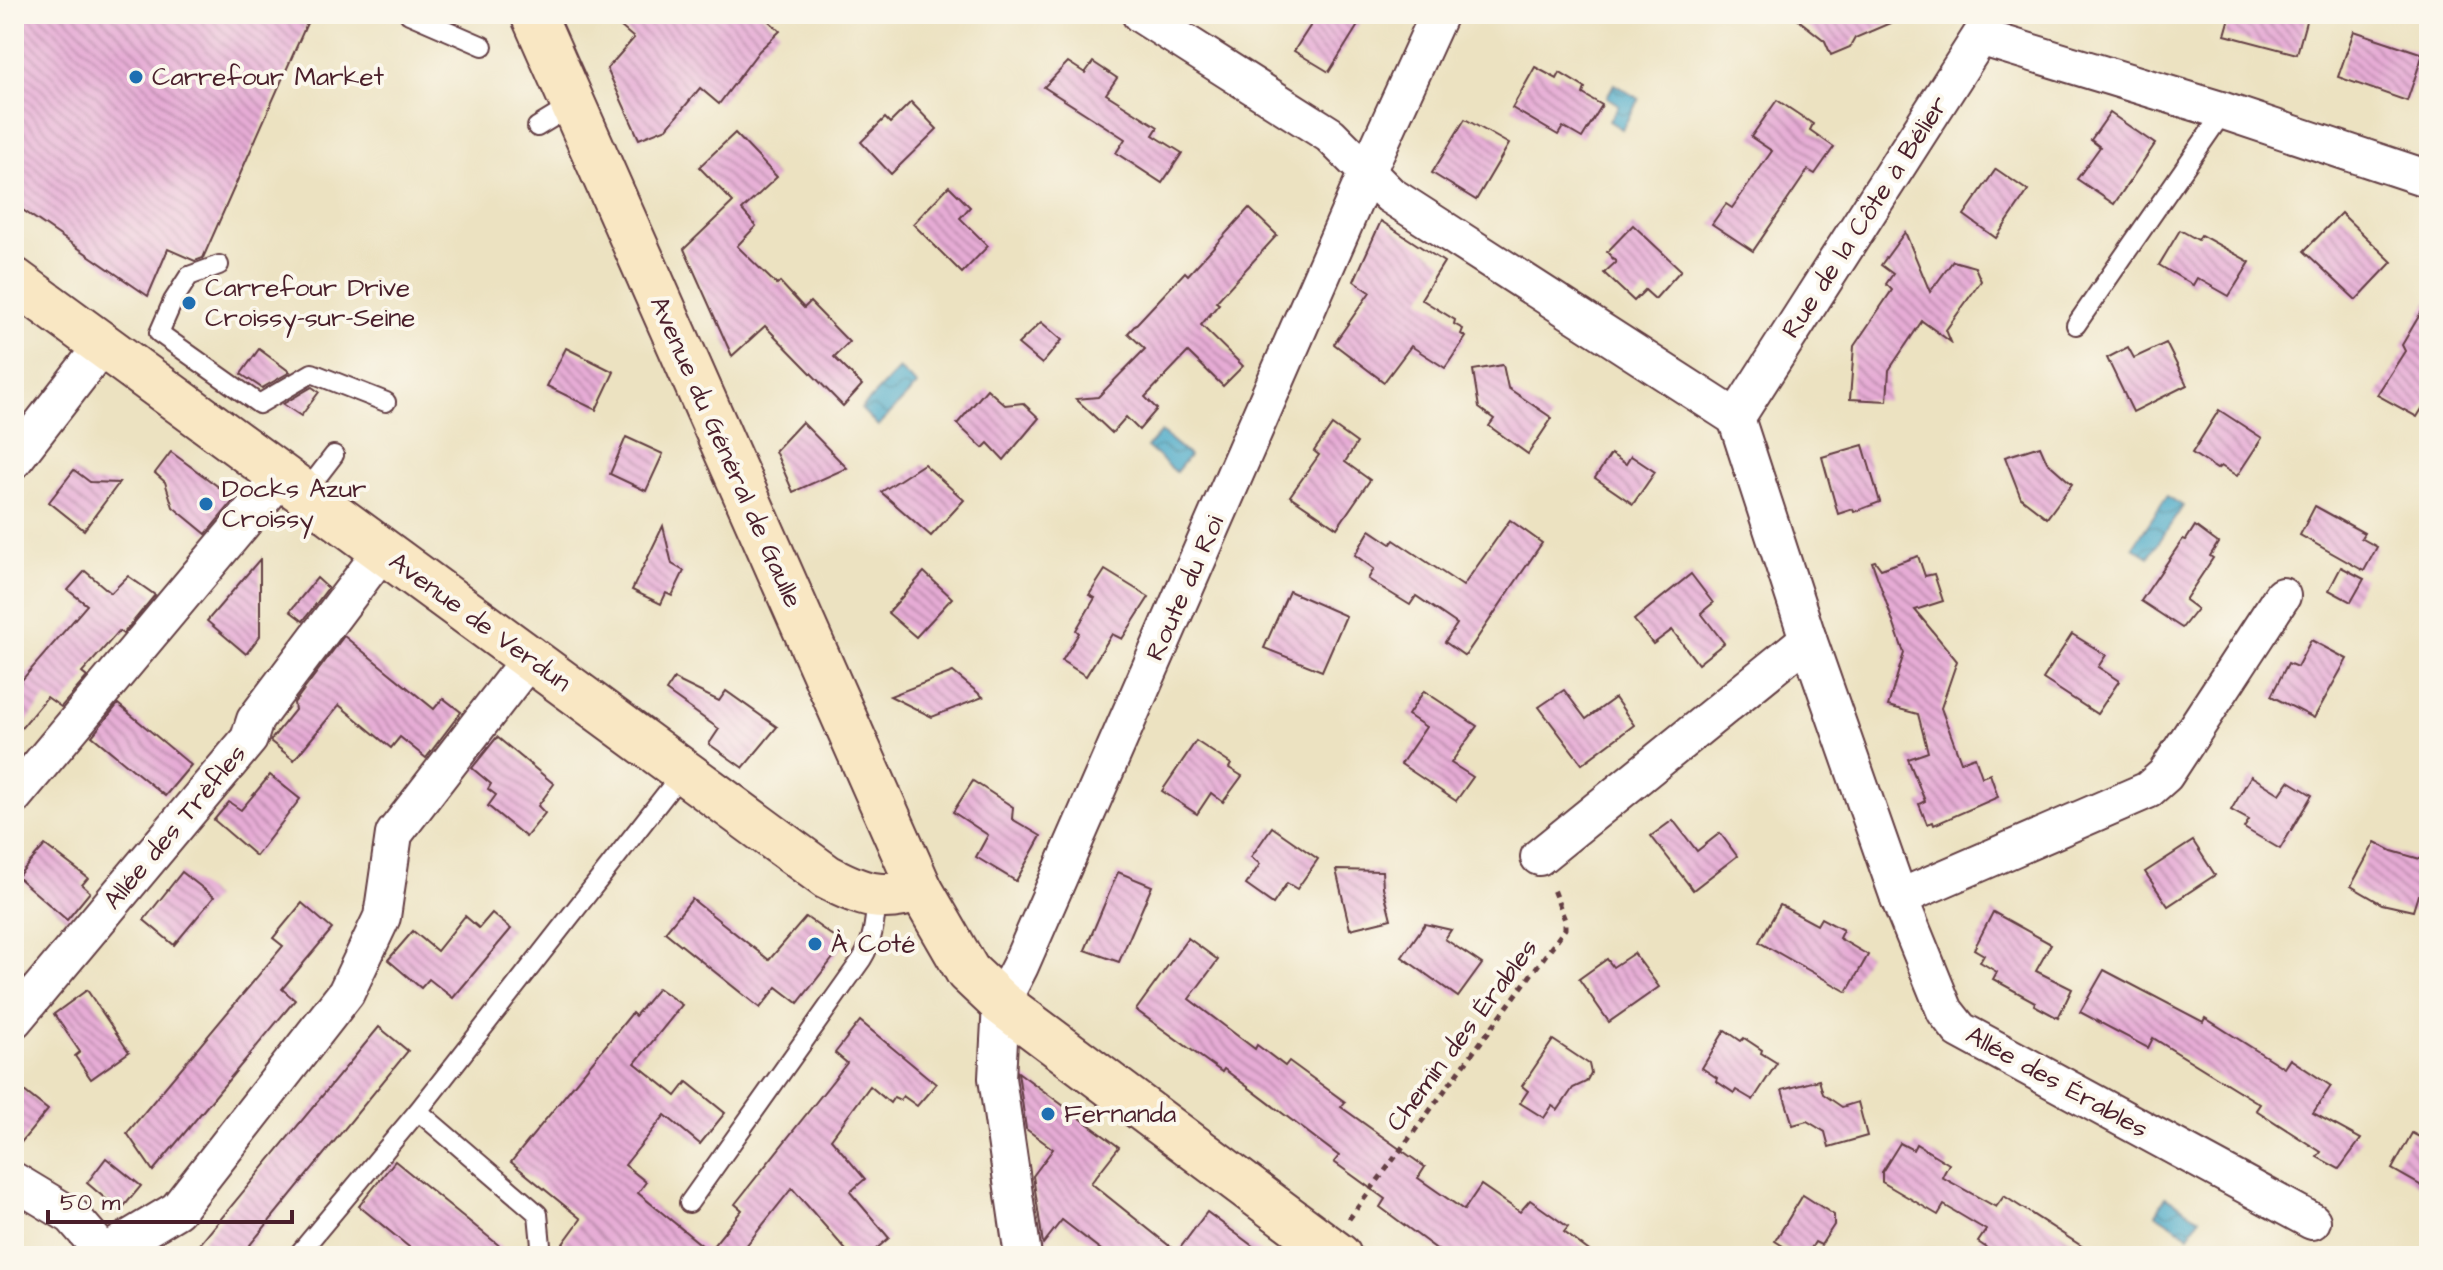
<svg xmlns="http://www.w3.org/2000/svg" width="2443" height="1270" font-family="'Architects Daughter',sans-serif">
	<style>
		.water { fill: url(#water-waves); stroke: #496479; stroke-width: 2 }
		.building { fill: url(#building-back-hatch) }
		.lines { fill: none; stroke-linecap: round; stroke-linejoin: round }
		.lane-casing { stroke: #623c42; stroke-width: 22 }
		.street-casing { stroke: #623c42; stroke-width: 40 }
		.secondary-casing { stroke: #623c42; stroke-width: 48 }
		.path { stroke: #623c42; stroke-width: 5; stroke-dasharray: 6 6; stroke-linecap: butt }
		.lane { stroke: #fff; stroke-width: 18 }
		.street { stroke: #fff; stroke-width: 36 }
		.secondary { stroke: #f9e7c3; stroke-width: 44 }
		.poi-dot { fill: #1f6fb2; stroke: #fbf7ec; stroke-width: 3 }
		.labels { text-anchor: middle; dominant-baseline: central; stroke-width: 8; stroke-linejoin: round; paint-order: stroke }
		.poi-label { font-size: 26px; fill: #4a1f2b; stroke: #fbf7ec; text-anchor: start }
		.street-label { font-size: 26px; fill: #4a1f2b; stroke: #fbf7ec }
	</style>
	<defs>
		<pattern id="water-waves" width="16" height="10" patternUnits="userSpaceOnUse" patternTransform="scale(2)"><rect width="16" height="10" fill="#48a9c7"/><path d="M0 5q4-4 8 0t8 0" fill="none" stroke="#3e89a2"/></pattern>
		<pattern id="building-back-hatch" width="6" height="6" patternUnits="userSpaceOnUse" patternTransform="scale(2)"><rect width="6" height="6" fill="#e6acd5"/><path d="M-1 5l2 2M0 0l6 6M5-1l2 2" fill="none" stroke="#bc8bad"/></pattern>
	</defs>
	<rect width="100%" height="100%" fill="#fbf7ec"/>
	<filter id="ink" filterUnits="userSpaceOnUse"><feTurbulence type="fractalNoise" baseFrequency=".0125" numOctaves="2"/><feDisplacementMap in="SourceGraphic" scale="16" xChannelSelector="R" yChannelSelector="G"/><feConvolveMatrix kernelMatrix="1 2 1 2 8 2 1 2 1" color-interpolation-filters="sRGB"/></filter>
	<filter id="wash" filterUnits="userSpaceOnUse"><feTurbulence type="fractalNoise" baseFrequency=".006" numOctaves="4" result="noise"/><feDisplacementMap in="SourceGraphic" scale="32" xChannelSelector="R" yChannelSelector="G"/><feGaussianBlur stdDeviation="1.8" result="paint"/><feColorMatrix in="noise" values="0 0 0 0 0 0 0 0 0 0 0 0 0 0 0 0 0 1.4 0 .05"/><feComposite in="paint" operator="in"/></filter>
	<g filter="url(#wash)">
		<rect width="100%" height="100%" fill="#ece2c1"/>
		<g class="water">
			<polygon points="1614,84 1639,99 1622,129 1609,121 1619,105 1607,97"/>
			<polygon points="899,369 917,385 878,426 861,409"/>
			<polygon points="1161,432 1189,456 1176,472 1147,447"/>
			<polygon points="2167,496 2183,506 2149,557 2133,547"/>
			<polygon points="2166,1197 2199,1218 2189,1235 2156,1214"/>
		</g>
		<g id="blocks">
			<g class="building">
				<polygon points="20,14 311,14 203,258 195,261 168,249 148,296 14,204 14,28"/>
				<polygon points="606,14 761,14 780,31 759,51 719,104 700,88 667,128 639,139 607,69 634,38"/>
				<polygon points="1318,14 1365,14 1329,72 1294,51"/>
				<polygon points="1791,14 1911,14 1855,38 1850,47 1831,55 1825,41"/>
				<polygon points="2231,14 2308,14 2297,54 2225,35"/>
				<polygon points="2354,31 2423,54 2407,101 2338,77"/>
				<polygon points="1068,62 1085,73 1093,62 1117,78 1106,94 1158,127 1153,135 1182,153 1162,183 1116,153 1125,139 1044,87"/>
				<polygon points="1535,67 1557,79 1560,73 1585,88 1583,94 1602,105 1582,138 1563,127 1558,135 1512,108"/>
				<polygon points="1777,100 1813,124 1810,130 1834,147 1815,174 1808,170 1753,251 1712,224 1726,204 1732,208 1772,151 1751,137"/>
				<polygon points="911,102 937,129 891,174 861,142 885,118 890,123"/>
				<polygon points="2110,113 2155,144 2114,204 2077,179 2100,147 2091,140"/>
				<polygon points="1465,119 1509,144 1476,200 1432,173"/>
				<polygon points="735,133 777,177 742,210 756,226 737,246 777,285 780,282 804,308 810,302 849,342 834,357 862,385 843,406 765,326 732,356 684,249 733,202 699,167"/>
				<polygon points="1996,169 2028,191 1996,238 1964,215"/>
				<polygon points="949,186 970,207 960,218 988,246 962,273 913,224"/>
				<polygon points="1249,208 1277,235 1216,302 1219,304 1201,325 1243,366 1223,386 1188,352 1145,397 1157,409 1139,430 1126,417 1112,433 1076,399 1098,397 1145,349 1128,333 1185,272 1188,275"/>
				<polygon points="2341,213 2392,262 2356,300 2304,251"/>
				<polygon points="1381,221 1444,262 1421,299 1455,320 1454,324 1463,329 1461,334 1466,337 1445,368 1411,346 1384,382 1334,344 1370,292 1354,281"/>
				<polygon points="1633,225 1681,270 1655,299 1645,290 1634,301 1604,273 1616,262 1607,252"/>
				<polygon points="2180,230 2198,240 2201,235 2250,262 2229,296 2197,278 2193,285 2159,265"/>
				<polygon points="1905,232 1930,292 1953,261 1975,267 1981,281 1946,330 1951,342 1922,321 1889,370 1887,401 1850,399 1854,346 1892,290 1886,284 1893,274 1881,265"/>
				<polygon points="2429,299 2429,397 2417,417 2377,395 2405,351 2402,345"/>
				<polygon points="1041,322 1062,340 1042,364 1018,344"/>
				<polygon points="2166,343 2187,385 2133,412 2107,358 2128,347 2134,358"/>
				<polygon points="566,348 614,372 596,410 547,386"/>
				<polygon points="259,349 290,372 262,388 241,374"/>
				<polygon points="1503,365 1508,388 1552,418 1528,454 1489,426 1494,419 1479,408 1473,370"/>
				<polygon points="312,387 319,392 301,416 283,404"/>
				<polygon points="987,389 1005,405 1023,403 1039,418 1004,460 988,443 983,448 957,424"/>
				<polygon points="2219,410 2262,438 2237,476 2221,466 2217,469 2192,453"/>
				<polygon points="802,422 847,468 793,492 775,451"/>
				<polygon points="1332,425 1357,443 1345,462 1370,480 1337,528 1290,496 1319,455 1314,451"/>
				<polygon points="626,437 663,454 646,491 610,474"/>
				<polygon points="1863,445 1880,502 1854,512 1853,509 1838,514 1822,457"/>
				<polygon points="2040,446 2047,462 2072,484 2047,518 2021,498 2005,457"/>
				<polygon points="171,452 235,499 206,534 173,507 165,482 155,473"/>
				<polygon points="1611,454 1626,464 1631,456 1655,472 1633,504 1595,478"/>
				<polygon points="924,464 964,500 931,536 881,492"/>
				<polygon points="74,470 90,482 119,483 84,530 49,502"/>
				<polygon points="2315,506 2364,533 2361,538 2377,547 2364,571 2300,535"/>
				<polygon points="1510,520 1542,543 1465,656 1445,642 1457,624 1416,596 1410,605 1368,579 1374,569 1355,555 1370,530 1391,544 1394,540 1463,586"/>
				<polygon points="663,526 672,564 684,571 672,596 666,593 661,604 632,590"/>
				<polygon points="2195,526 2218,543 2210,556 2213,558 2185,600 2197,609 2182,628 2141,601 2183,539 2186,540"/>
				<polygon points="1918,556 1925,576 1934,574 1943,601 1915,610 1957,661 1941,708 1961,762 1975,757 1982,777 1990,774 1998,797 1934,825 1933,822 1927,824 1919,804 1925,801 1908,759 1928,752 1918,714 1888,706 1904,653 1872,562 1875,561 1881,569"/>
				<polygon points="260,559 260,636 246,654 207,621"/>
				<polygon points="2341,567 2364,579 2351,602 2329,590"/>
				<polygon points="1105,570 1149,597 1122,639 1112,634 1086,676 1062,661 1079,633 1076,630 1095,598 1089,595"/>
				<polygon points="85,571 111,593 128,576 155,595 123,634 119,631 82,673 87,677 61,707 47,697 14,737 14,689 87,605 68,590"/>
				<polygon points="924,572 952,598 916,637 888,613"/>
				<polygon points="1691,574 1713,603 1701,613 1724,643 1698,664 1672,630 1653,644 1634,620"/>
				<polygon points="317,578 328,588 303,621 290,611"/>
				<polygon points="1289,591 1346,616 1322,671 1264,648"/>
				<polygon points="2072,634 2106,655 2098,667 2119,681 2097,714 2043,679"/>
				<polygon points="344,636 434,709 443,698 461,712 426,758 400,737 391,748 339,705 294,760 270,741 295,710 294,703"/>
				<polygon points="2311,640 2347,659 2314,718 2271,696 2288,663 2297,667"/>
				<polygon points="953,672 983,697 932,717 890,696"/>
				<polygon points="674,679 719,701 726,691 777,727 743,768 709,744 719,729 666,691"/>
				<polygon points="1564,690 1586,719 1615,698 1634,725 1582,764 1539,707"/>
				<polygon points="1424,691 1477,726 1451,763 1473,777 1456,801 1401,764 1426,727 1408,715"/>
				<polygon points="118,704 191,765 165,796 92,736"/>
				<polygon points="497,737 554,784 538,806 545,813 526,837 488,806 496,795 488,789 491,784 472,768"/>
				<polygon points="1196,741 1231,764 1229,768 1242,776 1223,802 1211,793 1197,814 1162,791"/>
				<polygon points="270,775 300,799 256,856 214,820 229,802 241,810"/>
				<polygon points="2251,776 2280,794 2289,781 2312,795 2280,849 2244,828 2249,820 2231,810"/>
				<polygon points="973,781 1013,807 1012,819 1041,836 1016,881 976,857 988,835 953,812"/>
				<polygon points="1673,820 1697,851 1720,833 1737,856 1693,890 1651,836"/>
				<polygon points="1272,827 1318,859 1297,889 1287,883 1273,904 1246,885 1260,864 1251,857"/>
				<polygon points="2193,841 2215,875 2168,906 2145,872"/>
				<polygon points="2375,842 2392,851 2427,861 2426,866 2428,868 2421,895 2418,895 2413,911 2382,904 2351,886"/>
				<polygon points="45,845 88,878 82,885 90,892 67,920 17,877"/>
				<polygon points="1336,870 1382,871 1383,887 1391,919 1350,929"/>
				<polygon points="182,872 214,897 174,945 144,920"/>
				<polygon points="1118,872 1152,886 1119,962 1085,950"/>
				<polygon points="692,899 769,960 806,917 844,944 798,1003 777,987 760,1008 665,932"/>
				<polygon points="302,903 332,929 282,989 295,1000 153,1171 127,1133 283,946 273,938"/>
				<polygon points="1780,905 1817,925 1821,918 1843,930 1839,938 1868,955 1847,992 1759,942"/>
				<polygon points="1993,912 2051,944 2036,971 2072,989 2058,1018 2034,1005 2035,1002 1993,979 1997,972 1980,962 1984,955 1974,949"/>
				<polygon points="492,913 511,929 453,998 429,979 421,988 388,960 413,931 437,951 465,916 479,928"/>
				<polygon points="1425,924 1451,930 1445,939 1482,964 1458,997 1402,957"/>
				<polygon points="1188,938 1218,960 1189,999 1255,1049 1257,1045 1285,1066 1289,1061 1345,1102 1341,1107 1425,1167 1418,1178 1464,1210 1481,1185 1520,1212 1530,1200 1568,1227 1564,1232 1596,1256 1446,1256 1380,1207 1385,1199 1334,1162 1339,1156 1224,1069 1222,1072 1136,1010"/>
				<polygon points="1634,953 1659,987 1609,1022 1579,979 1607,959 1613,967"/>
				<polygon points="2104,970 2203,1022 2205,1018 2284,1068 2290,1059 2331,1086 2313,1113 2361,1139 2339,1169 2317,1157 2321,1152 2256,1110 2260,1104 2153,1038 2148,1048 2080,1012"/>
				<polygon points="658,988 682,1005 635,1063 676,1096 687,1082 725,1113 700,1144 665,1115 625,1165 646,1182 638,1193 709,1251 742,1210 735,1204 847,1063 835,1053 860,1021 936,1084 917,1106 903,1096 900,1100 894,1097 890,1103 870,1086 831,1139 865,1179 850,1192 889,1238 868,1256 851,1256 792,1188 738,1256 554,1256 581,1219 511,1162 632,1013 635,1016"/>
				<polygon points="87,990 129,1052 91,1079 75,1056 80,1052 54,1014"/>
				<polygon points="379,1027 408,1051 241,1256 215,1256 200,1244"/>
				<polygon points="1725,1030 1741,1041 1744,1038 1762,1050 1761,1053 1777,1063 1753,1100 1736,1090 1734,1093 1716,1081 1717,1078 1702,1068"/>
				<polygon points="1553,1040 1589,1064 1591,1073 1586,1082 1573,1088 1558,1110 1552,1106 1544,1118 1520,1103 1528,1091 1522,1086"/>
				<polygon points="1018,1072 1119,1147 1091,1183 1177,1252 1207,1212 1266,1256 1109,1256 1062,1220 1043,1244 1033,1176 1053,1149 1026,1129"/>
				<polygon points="1819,1080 1823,1094 1842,1107 1858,1102 1867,1136 1829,1147 1825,1132 1807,1121 1793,1125 1782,1090"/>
				<polygon points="14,1083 48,1110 14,1151"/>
				<polygon points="2412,1133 2429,1142 2429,1190 2392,1169"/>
				<polygon points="1900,1143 1913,1150 1916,1144 1949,1164 1942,1177 1996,1207 2004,1196 2097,1256 1999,1256 1978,1242 1986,1230 1944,1205 1938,1215 1882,1182 1882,1172"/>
				<polygon points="106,1158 141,1186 120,1211 87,1183"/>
				<polygon points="395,1161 512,1256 420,1256 359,1206"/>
				<polygon points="1803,1195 1834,1215 1834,1225 1821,1245 1815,1242 1806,1256 1799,1256 1775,1241"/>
			</g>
		</g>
	</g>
	<g filter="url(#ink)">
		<use href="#blocks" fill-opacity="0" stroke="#623c42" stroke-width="2"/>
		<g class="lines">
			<g class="lane-casing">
				<g id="lane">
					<polyline points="409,14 483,46"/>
					<polyline points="537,127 573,105"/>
					<polyline points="219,265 189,276 173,301 159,333 259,404 312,373 386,402"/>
					<polyline points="2076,325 2224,111"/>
					<polyline points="304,494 334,455"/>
					<polyline points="418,1111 538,1214 542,1256"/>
					<path d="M689,1203l173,-244c12,-19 13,-41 15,-62"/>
					<polyline points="297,1256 418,1111 683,772"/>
				</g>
			</g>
			<g class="street-casing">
				<g id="street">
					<polyline points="1140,14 1330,135 1390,195 1736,418 1980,37 2224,111 2429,179"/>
					<polyline points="1736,418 1808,639 1899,898 1945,1011 1960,1030 2312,1221"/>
					<polyline points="14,460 103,345"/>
					<polyline points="14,796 281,477"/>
					<polyline points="1539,857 1808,639"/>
					<polyline points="1899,898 2148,790 2165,775 2282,596"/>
					<polyline points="14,1020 249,739 255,720 383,550"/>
					<polyline points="14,1181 72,1216 104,1253"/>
					<polyline points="100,1256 177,1210 346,993 382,917 394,834 530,658"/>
					<polyline points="1023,1256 997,1078 1001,1003 1020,966 1367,172 1439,14"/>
				</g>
			</g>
			<g class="secondary-casing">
				<g id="secondary">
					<polyline points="533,14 920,889 968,972 1001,1003 1339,1256"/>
					<path d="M14,280l813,597c34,18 56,26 93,12"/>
				</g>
			</g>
			<polyline class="path" points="1349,1219 1565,929 1565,920 1552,887"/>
			<use href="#lane" class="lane"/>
			<use href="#street" class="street"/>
			<use href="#secondary" class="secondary"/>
		</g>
	</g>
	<g class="poi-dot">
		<circle cx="136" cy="77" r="8"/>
		<circle cx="189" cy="303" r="8"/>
		<circle cx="206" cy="504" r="8"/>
		<circle cx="815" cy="944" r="8"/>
		<circle cx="1048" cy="1114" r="8"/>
	</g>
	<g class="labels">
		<g class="poi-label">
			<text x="152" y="77">Carrefour Market</text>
			<text x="205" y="288">Carrefour Drive<tspan x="205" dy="30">Croissy-sur-Seine</tspan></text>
			<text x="222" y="489">Docks Azur<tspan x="222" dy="30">Croissy</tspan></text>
			<text x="831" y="944">À Coté</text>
			<text x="1064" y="1114">Fernanda</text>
		</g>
		<g class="street-label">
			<text transform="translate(1865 217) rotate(-57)">Rue de la Côte à Bélier</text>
			<text transform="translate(726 452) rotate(66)">Avenue du Général de Gaulle</text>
			<text transform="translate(1185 588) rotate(-66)">Route du Roi</text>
			<text transform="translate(480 622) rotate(36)">Avenue de Verdun</text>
			<text transform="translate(175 827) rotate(-50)">Allée des Trèfles</text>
			<text transform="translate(1462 1035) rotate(-53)">Chemin des Érables</text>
			<text transform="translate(2057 1082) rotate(29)">Allée des Érables</text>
		</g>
	</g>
	<rect width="2443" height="1270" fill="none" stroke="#fbf7ec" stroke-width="48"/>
	<path d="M48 1210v12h244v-12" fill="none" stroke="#4a1f2b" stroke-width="4"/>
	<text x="60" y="1210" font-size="24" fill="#4a1f2b" stroke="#fbf7ec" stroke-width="6" paint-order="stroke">50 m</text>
</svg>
